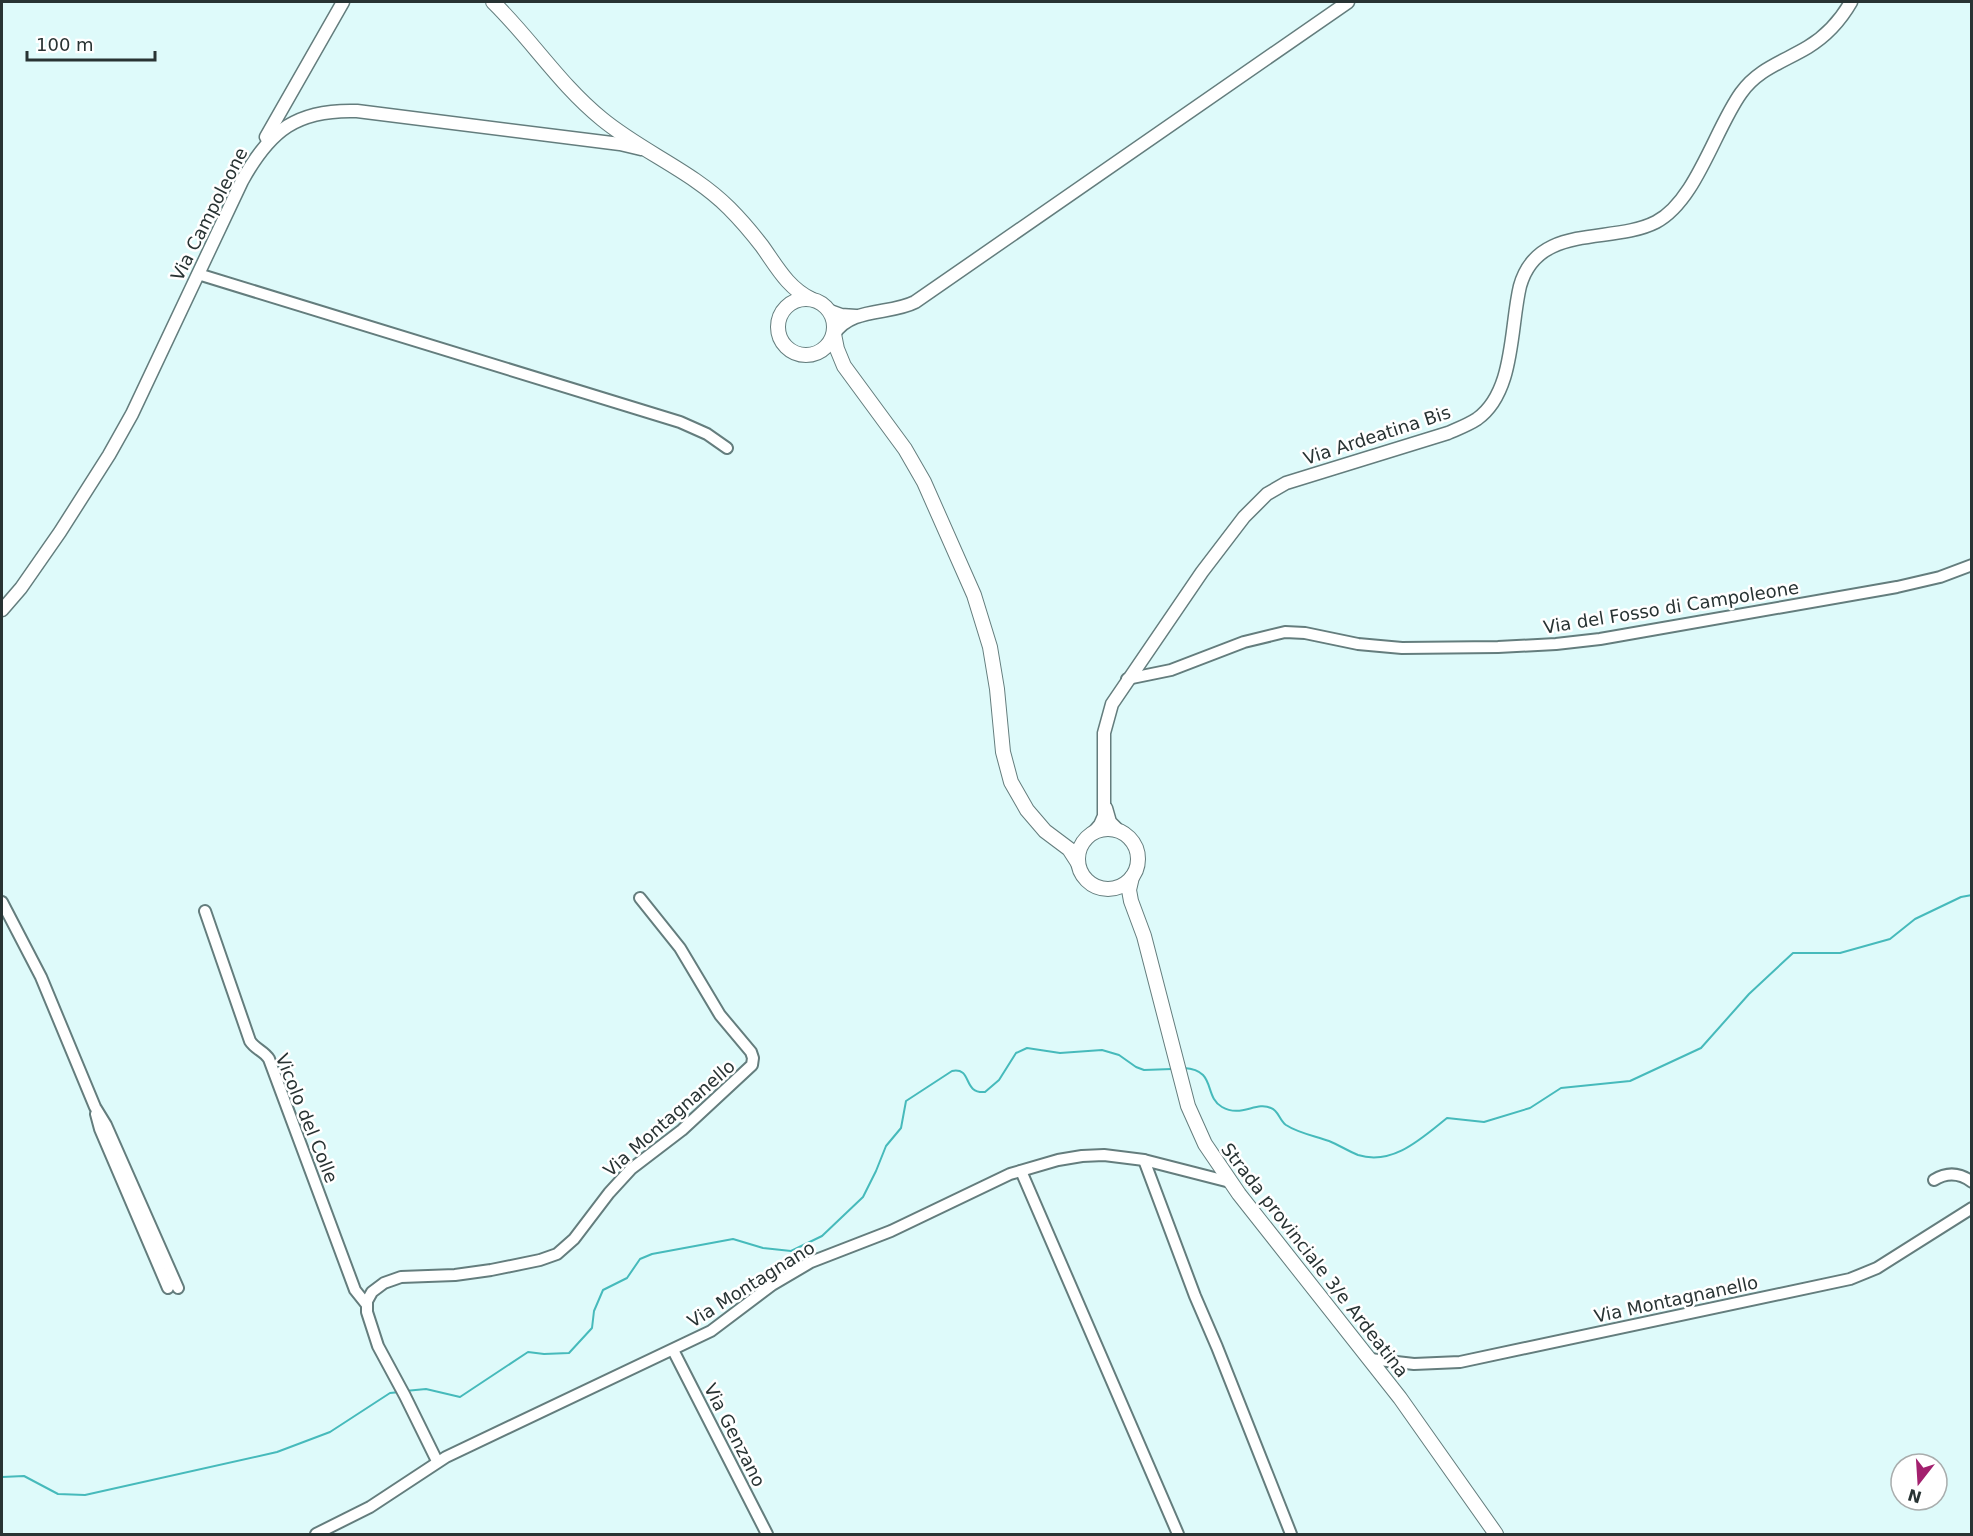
<svg xmlns="http://www.w3.org/2000/svg" width="1973" height="1536" font-family="'DejaVu Sans',sans-serif">
	<style>
		.lines { fill: none; stroke-linecap: round; stroke-linejoin: round }
		.stream { stroke: #46babb; stroke-width: 2 }
		.minor-casing { stroke: #647d7d; stroke-width: 14 }
		.tertiary-casing { stroke: #647d7d; stroke-width: 15 }
		.secondary-casing { stroke: #647d7d; stroke-width: 16 }
		.minor { stroke: #fff; stroke-width: 10 }
		.tertiary { stroke: #fff; stroke-width: 12 }
		.secondary { stroke: #fff; stroke-width: 14 }
		.labels { text-anchor: middle; dominant-baseline: central; stroke-width: 5; stroke-linejoin: round; paint-order: stroke }
		.street-label { font-size: 18px; fill: #283333; stroke: #fff }
	</style>
	<rect width="100%" height="100%" fill="#defafa"/>
	<g class="lines">
		<g class="stream">
			<path d="M1184,1068c33,2 19,28 38,39 19,11 34,-6 49,1 8,3 8,12 15,17 12,8 29,11 43,16 10,4 19,10 29,14 35,11 64,-17 89,-37l37,4 46,-14 31,-20 69,-7 71,-33 48,-54 44,-41h47l50,-14 25,-20 46,-22 11,-2"/>
			<path d="M405,1391l21,-2 34,8 68,-45 16,2 25,-1 23,-25 2,-17 9,-21 24,-12 13,-19 12,-5 81,-15 30,9 28,3 31,-15 41,-39 13,-26 10,-25 15,-18 5,-27 46,-30c21,-4 10,23 33,21l14,-12 17,-27 11,-5 33,5 42,-3 17,5 17,12 8,3 28,-1"/>
			<polyline points="2,1477 24,1476 58,1494 85,1495 277,1452 330,1432 390,1393 400,1392"/>
		</g>
		<g class="minor-casing">
			<g id="minor">
				<polyline points="198,274 680,422 707,434 727,448"/>
				<polyline points="1127,679 1171,670 1244,642 1285,632 1305,633 1358,644 1402,648 1498,647 1556,644 1600,639 1897,587 1940,577 1972,565"/>
				<polyline points="2,902 41,977 95,1107 106,1125 178,1288"/>
				<path d="M205,911l45,130c5,8 14,10 19,18l86,231 12,15"/>
				<polyline points="96,1114 100,1129 168,1288"/>
				<polyline points="1144,1160 1195,1296 1217,1347 1291,1534"/>
				<polyline points="1021,1171 1178,1534"/>
				<path d="M1934,1180c13,-8 26,-7 38,2"/>
				<polyline points="673,1350 767,1534"/>
				<polyline points="1370,1359 1414,1364 1460,1362 1850,1279 1877,1268 1972,1208"/>
				<polyline points="437,1461 405,1396 378,1346 367,1312 367,1301 372,1292 384,1283 401,1277 455,1275 491,1270 540,1260 557,1254 574,1239 609,1193 631,1169 682,1130 752,1065 753,1058 751,1052 720,1015 680,948 640,898"/>
				<polyline points="316,1534 370,1507 446,1457 711,1331 772,1285 811,1262 891,1231 1010,1174 1058,1160 1082,1156 1104,1155 1144,1160 1230,1182"/>
			</g>
		</g>
		<g class="tertiary-casing">
			<g id="tertiary">
				<polyline points="266,137 343,2"/>
				<polyline points="830,311 841,315 856,316"/>
				<path d="M834,334c17,-27 56,-19 81,-32l433,-300"/>
				<path d="M2,610l19,-22 39,-56 49,-77 23,-41 110,-233c28,-51 55,-72 115,-70l263,33 21,5"/>
				<polyline points="1106,808 1110,822 1119,831"/>
				<path d="M1094,832l6,-7 4,-9v-83l8,-29 90,-132 42,-55 23,-23 19,-11 162,-50c9,-4 20,-8 29,-14 38,-27 33,-92 43,-133 18,-64 91,-41 136,-64 40,-21 59,-93 85,-129 17,-24 42,-31 67,-46 18,-11 32,-26 43,-45"/>
			</g>
		</g>
		<g class="secondary-casing">
			<g id="secondary">
				<path d="M493,2c38,37 67,83 109,117 40,33 90,52 127,89 12,12 23,25 33,38 15,21 26,42 49,53"/>
				<circle cx="806" cy="327" r="28"/>
				<polyline points="834,334 837,349 844,366 905,449 924,482 974,595 990,647 997,689 1003,752 1011,782 1027,810 1045,831 1069,849 1078,863"/>
				<circle cx="1108" cy="859" r="30"/>
				<polyline points="1132,877 1129,890 1131,901 1144,936 1188,1106 1205,1144 1239,1194 1400,1398 1496,1534"/>
			</g>
		</g>
		<use href="#minor" class="minor"/>
		<use href="#tertiary" class="tertiary"/>
		<use href="#secondary" class="secondary"/>
	</g>
	<g class="labels">
		<g class="street-label">
			<text transform="translate(209 214) rotate(-63)">Via Campoleone</text>
			<text transform="translate(1377 435) rotate(-18)">Via Ardeatina Bis</text>
			<text transform="translate(1671 607) rotate(-9)">Via del Fosso di Campoleone</text>
			<text transform="translate(307 1118) rotate(68)">Vicolo del Colle</text>
			<text transform="translate(669 1118) rotate(-41)">Via Montagnanello</text>
			<text transform="translate(1315 1260) rotate(52)">Strada provinciale 3/e Ardeatina</text>
			<text transform="translate(751 1284) rotate(-32)">Via Montagnano</text>
			<text transform="translate(1676 1299) rotate(-12)">Via Montagnanello</text>
			<text transform="translate(735 1435) rotate(63)">Via Genzano</text>
		</g>
	</g>
	<rect width="1973" height="1536" fill="none" stroke="#283333" stroke-width="6"/>
	<g transform="translate(1919 1482) rotate(197)"><circle r="28" fill="#ffffff" stroke="#a9adad" stroke-width="1.5"/>
	<path d="M0-4.5L10 22L0 15L-10 22Z" fill="#a3206e"/>
	<text y="-9" font-size="16" font-weight="bold" text-anchor="middle" fill="#283333">N</text>
	</g>
	<path d="M27 51v9h128v-9" fill="none" stroke="#283333" stroke-width="3"/>
	<text x="36" y="51" font-size="18" fill="#283333" stroke="#ffffff" stroke-width="4.5" paint-order="stroke">100 m</text>
</svg>
